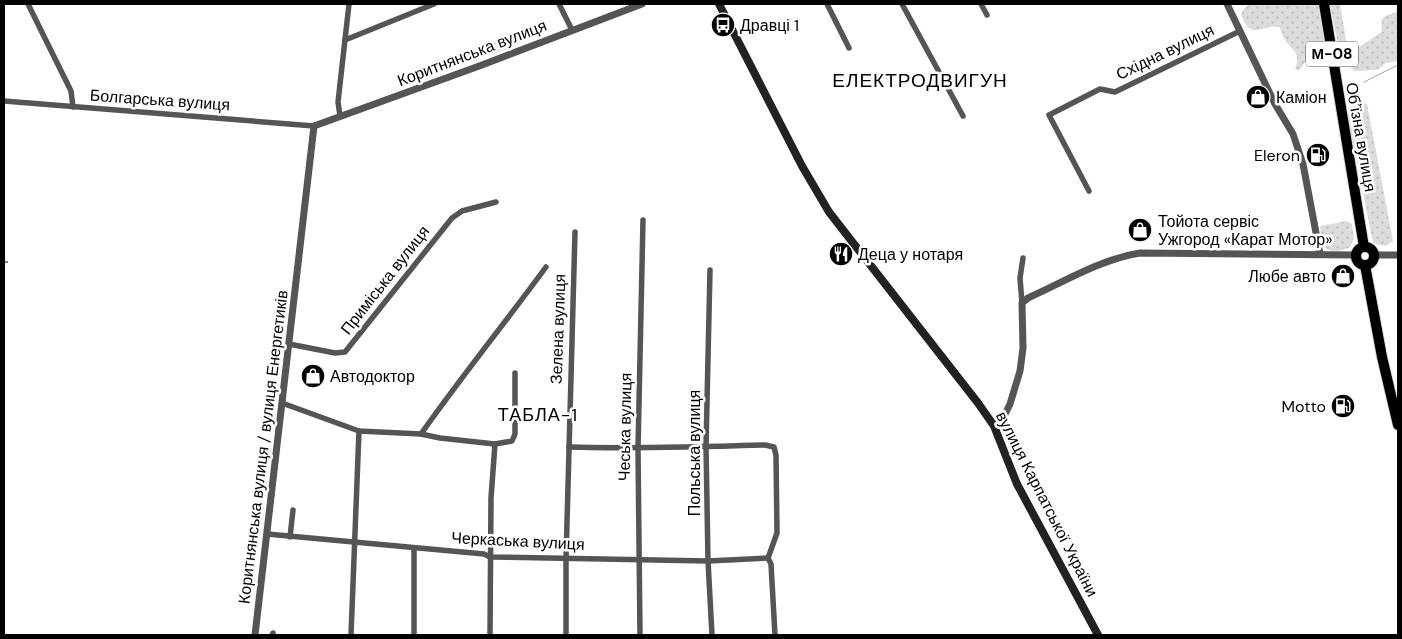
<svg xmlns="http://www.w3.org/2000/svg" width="1402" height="639" font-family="'DM Sans',sans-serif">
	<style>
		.grass { fill: url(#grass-dots) }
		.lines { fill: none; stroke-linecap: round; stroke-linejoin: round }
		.stream { stroke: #a3a3a3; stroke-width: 1 }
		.trunk-casing { stroke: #dbdbdb; stroke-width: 12 }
		.minor { stroke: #555; stroke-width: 5.5 }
		.tertiary { stroke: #555; stroke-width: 7 }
		.secondary { stroke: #222; stroke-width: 8 }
		.trunk { stroke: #000; stroke-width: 10 }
		.rail { stroke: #000; stroke-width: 1; stroke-dasharray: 8 2.5 1 2.5; stroke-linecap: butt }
		.labels { text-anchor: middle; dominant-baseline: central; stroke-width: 5; stroke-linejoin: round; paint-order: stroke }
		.shield { fill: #fff; stroke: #4c4c4c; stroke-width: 1 }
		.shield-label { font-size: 15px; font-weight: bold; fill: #000 }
		.poi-label { font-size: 16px; fill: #000; stroke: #fff; text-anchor: start }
		.street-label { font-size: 16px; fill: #000; stroke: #fff }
		.neighbourhood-label { font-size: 18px; letter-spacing: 1px; fill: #000; stroke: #fff }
		.quarter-label { font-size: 19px; letter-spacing: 1px; fill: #000; stroke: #fff }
	</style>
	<defs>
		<pattern id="grass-dots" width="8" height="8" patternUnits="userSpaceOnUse" patternTransform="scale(1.25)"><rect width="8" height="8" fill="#dcdcdc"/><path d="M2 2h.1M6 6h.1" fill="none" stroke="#bbb" stroke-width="1.8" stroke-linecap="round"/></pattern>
	</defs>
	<rect width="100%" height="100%" fill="#fff"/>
	<g class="grass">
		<path d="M1249,4h69l9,56 -2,2 -14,-5 -4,2 -7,11h-5c7,-20 -4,-18 -11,-32 -2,-4 -2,-7 -5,-11 -18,-3 -27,15 -38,-12l2,-5z"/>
		<polygon points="1330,4 1340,4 1347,46 1343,62 1341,60"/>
		<path d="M1398,4v57l-12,2 -9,7 -23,1 -8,-9 5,-10 31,-20c-1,-15 -1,-15 14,-20z"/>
		<polygon points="509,36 514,38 516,42 514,47 490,55 485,54 483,50 485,45"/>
		<path d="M1362,103l5,1 26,137 -7,5 -12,-2 -2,-6 -24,-121c0,-10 5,-12 14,-14z"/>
		<path d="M1347,221l5,3 2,15 -4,8c-6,4 -21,7 -26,-1 -4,-5 -3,-14 -4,-20z"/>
	</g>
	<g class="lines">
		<polyline class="stream" points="1364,82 1398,65"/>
		<g class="trunk-casing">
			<g id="trunk">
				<polyline points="1324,4 1364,247"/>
				<circle cx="1365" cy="256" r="9"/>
				<polyline points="1365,265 1382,357 1398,425"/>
			</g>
		</g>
		<g class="minor">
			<polyline points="28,4 71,91 73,107"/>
			<polyline points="559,4 572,30"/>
			<polyline points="827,4 849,48"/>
			<polyline points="902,4 963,116"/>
			<polyline points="981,4 987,15"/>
			<polyline points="345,40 434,4"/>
			<polyline points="4,101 314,126"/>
			<polyline points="340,116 338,102 349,4"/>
			<polyline points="1089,191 1049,115 1100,89 1115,92 1240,31"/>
			<polyline points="710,270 706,446 708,561 712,635"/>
			<polyline points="1022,303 1020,278 1023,258"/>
			<polyline points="289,344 335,353 345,352 452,218 462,211 496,202"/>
			<polyline points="282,403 359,431 421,434 440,438 495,444 512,441 515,434 515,373"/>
			<path d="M421,434c40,-57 84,-111 125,-167"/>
			<path d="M569,447c65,2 130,0 196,-2l9,2 2,8 1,78 -9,25 3,6 4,71"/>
			<polyline points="267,534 484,554 490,557 708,561 768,558"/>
			<polyline points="290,537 293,510"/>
			<polyline points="414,548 414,635"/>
			<polyline points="272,635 273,633"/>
			<polyline points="351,635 359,431"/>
			<polyline points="490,635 491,498 495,444"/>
			<polyline points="566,635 566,559 575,232"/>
			<polyline points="640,635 638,449 643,220"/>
		</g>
		<g class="tertiary">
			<polyline points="1227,4 1275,104 1293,134 1303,164 1320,254"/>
			<polyline points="1374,255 1398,255"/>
			<path d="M994,426l8,-6 8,-16 10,-33 3,-23 -1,-45 6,-5c36,-16 73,-39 112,-45l216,2"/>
			<polyline points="255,635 314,126 482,65 642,4"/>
		</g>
		<polyline class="secondary" points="719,4 802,166 829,212 978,403 994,426 1017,484 1098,635"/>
		<use href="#trunk" class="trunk"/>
		<polyline class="rail" points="4,262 8,262"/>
	</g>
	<defs>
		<g id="bus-disc" transform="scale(1.25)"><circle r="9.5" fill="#000" stroke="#fff"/><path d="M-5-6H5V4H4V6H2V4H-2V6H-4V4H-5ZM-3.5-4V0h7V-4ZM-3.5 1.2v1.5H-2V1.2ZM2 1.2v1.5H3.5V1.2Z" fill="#fff"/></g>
		<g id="shop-disc" transform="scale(1.25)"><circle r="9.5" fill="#000" stroke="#fff"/><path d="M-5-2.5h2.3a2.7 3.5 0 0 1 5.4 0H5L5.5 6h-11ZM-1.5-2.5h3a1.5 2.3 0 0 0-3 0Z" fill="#fff"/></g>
		<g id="fuel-disc" transform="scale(1.25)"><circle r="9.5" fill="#000" stroke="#fff"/><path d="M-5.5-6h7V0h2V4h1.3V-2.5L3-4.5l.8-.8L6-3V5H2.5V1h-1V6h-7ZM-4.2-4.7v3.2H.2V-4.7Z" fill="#fff"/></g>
		<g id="restaurant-disc" transform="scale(1.25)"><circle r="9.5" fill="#000" stroke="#fff"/><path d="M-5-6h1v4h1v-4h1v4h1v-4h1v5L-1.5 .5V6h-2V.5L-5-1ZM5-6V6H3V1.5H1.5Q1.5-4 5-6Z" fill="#fff"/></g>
	</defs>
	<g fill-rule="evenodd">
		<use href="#bus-disc" x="723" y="25"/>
		<use href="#shop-disc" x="1258" y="97"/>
		<use href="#fuel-disc" x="1318" y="155"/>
		<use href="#shop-disc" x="1140" y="230"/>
		<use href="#restaurant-disc" x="841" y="254"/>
		<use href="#shop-disc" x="1343" y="276"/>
		<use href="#shop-disc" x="313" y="376"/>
		<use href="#fuel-disc" x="1343" y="406"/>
	</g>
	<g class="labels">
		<rect class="shield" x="1306" y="41.5" width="52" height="25" rx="4"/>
		<g class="shield-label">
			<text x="1332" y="54">М-08</text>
		</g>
		<g class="poi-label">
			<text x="740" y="25">Дравці 1</text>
			<text x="1276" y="97">Каміон</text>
			<text x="1300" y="155" text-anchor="end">Eleron</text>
			<text x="1158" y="221">Тойота сервіс<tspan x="1158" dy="18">Ужгород «Карат Мотор»</tspan></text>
			<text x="858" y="254">Деца у нотаря</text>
			<text x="1326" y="276" text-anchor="end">Любе авто</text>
			<text x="330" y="376">Автодоктор</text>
			<text x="1326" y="406" text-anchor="end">Motto</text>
		</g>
		<g class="street-label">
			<text transform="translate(1165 52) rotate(-26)">Східна вулиця</text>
			<text transform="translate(472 53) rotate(-21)">Коритнянська вулиця</text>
			<text transform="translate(160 100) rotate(4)">Болгарська вулиця</text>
			<text transform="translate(1361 137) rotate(80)">Обʼїзна вулиця</text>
			<text transform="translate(385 280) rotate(-52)">Приміська вулиця</text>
			<text transform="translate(558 329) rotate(-88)">Зелена вулиця</text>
			<text transform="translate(625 427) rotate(-89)">Чеська вулиця</text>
			<text transform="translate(263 447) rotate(-83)">Коритнянська вулиця / вулиця Енергетиків</text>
			<text transform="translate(694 453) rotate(-90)">Польська вулиця</text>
			<text transform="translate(1047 504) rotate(63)">вулиця Карпатської України</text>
			<text transform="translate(518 541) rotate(3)">Черкаська вулиця</text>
		</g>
		<g class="neighbourhood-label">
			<text x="538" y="415">ТАБЛА-1</text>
		</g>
		<g class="quarter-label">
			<text x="920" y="80">ЕЛЕКТРОДВИГУН</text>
		</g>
	</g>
	<rect width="1402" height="639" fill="none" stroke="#000000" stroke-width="10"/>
</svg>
